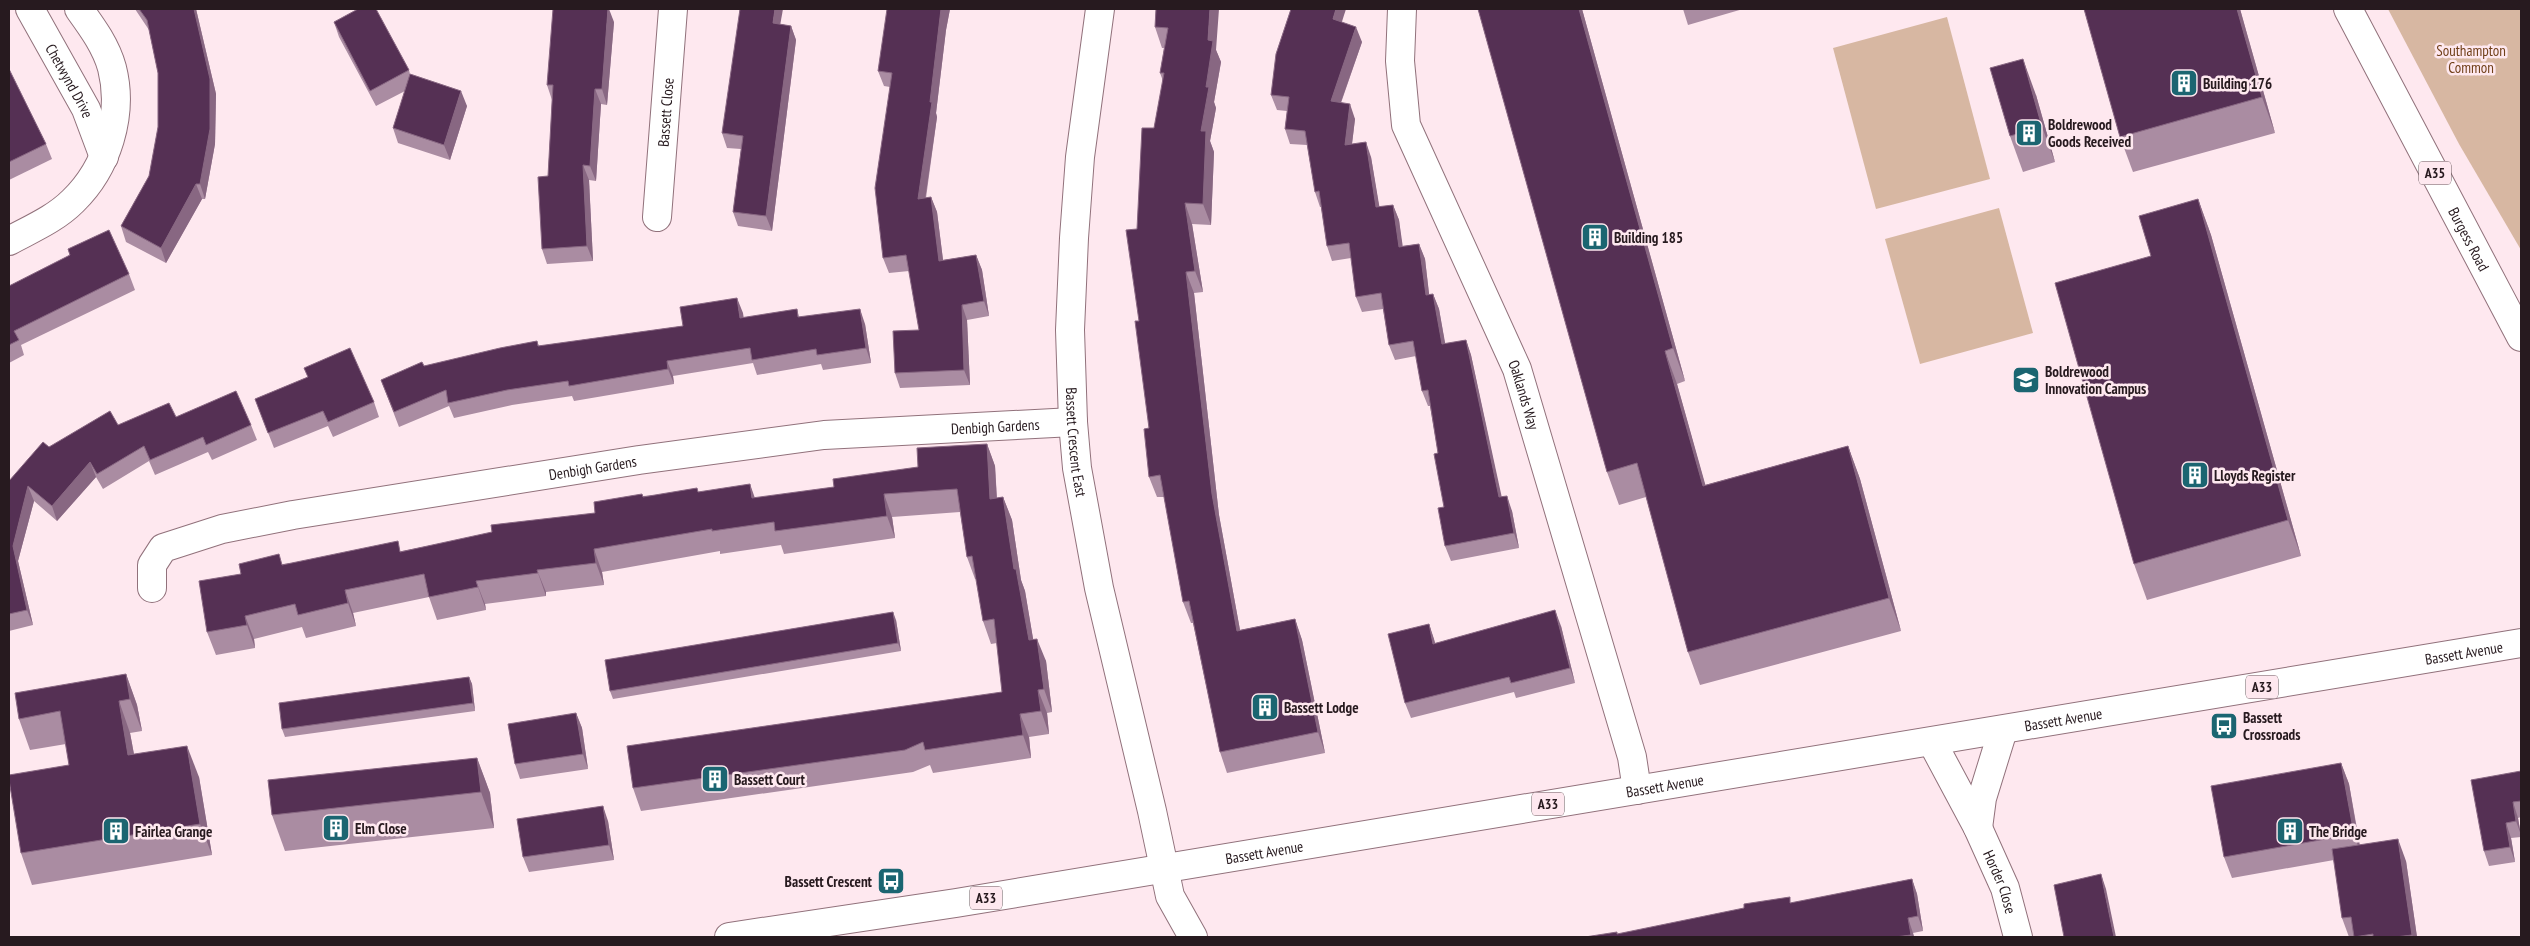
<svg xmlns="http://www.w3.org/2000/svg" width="2530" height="946" font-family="'PT Sans Narrow',sans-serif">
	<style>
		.green { fill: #d7b7a2 }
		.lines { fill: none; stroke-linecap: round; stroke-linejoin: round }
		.minor-casing { stroke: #91717b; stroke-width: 30 }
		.major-casing { stroke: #91717b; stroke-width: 30 }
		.minor { stroke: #fff; stroke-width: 28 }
		.major { stroke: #fff; stroke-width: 28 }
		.wall { fill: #aa8ca2 }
		.shaded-wall { fill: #886782 }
		.building { fill: #553054; stroke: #886782 }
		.labels { text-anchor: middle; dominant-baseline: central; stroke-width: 5; stroke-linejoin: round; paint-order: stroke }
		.shield { fill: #fee8ef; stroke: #68585d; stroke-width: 1 }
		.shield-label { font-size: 14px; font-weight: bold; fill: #271a1f }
		.park-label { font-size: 15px; fill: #703f18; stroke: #fee8ef }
		.street-label { font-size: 15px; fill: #271a1f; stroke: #fee8ef }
		.poi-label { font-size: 15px; font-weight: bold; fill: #271a1f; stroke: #fee8ef; text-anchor: start }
	</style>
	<rect width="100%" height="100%" fill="#fee8ef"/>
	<g class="green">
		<polygon points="2388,9 2521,9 2521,250 2459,144"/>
		<polygon points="1947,17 1990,179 1876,209 1833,48"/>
		<polygon points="1999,208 2033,333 1920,364 1885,239"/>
	</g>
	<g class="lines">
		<g class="minor-casing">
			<g id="minor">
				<path id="s1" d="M30,9l56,100 18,48"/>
				<path id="s2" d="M1100,9l-20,148 -6,81 -4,92 3,92 4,46 22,120 53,223 18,85 23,41"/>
				<path id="s3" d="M1402,9l-2,52 6,64 111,244 115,388 5,33"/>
				<path id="s4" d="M657,217l16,-208"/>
				<path d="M9,241c22,-12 46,-22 64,-40 34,-33 51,-86 39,-133 -6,-22 -20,-41 -33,-59"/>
				<path id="s5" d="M152,588v-23l11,-17 59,-19 71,-14 346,-55 185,-25 249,-13"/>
				<path id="s6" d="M1932,742l46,86 27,60 13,49"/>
				<polyline points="1978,828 1982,798 2003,730"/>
			</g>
		</g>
		<g class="major-casing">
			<g id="major">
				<path id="s7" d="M2348,9l173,328"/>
				<path id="s8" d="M729,937l227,-34 1565,-260"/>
			</g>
		</g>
		<use href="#minor" class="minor"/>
		<use href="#major" class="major"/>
	</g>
	<g class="wall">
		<polygon points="135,9 196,9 216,94 215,144 205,199 202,199 166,263 126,242 121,226 149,176 158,127 158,73 149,30"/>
		<polygon points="898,9 950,9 946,30 936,113 937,117 926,198 931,197 937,212 943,260 976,255 982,270 989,316 967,320 970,385 900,388 895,373 919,330 909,271 889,273 883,258 890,87 884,86 878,71"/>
		<polygon points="1156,9 1216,50 1221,62 1214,102 1216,108 1210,141 1214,152 1211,225 1192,224 1203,292 1194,293 1219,515 1240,630 1295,619 1302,640 1325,753 1227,773 1220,752 1193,623 1191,623 1183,602 1164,497 1157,497 1149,477 1149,428 1139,321 1137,229 1154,128 1163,81 1160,73 1164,48 1162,48 1155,27"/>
		<polygon points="1478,9 1582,9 1685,381 1677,384 1705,485 1848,446 1860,479 1901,631 1700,685 1688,652 1646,497 1619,505 1607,472"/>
		<polygon points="1683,9 1743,9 1688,25"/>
		<polygon points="2084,9 2240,9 2275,133 2133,172 2120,137"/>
		<polygon points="334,22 409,70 410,74 467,106 450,160 398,143 393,128 405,91 376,106 339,37"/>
		<polygon points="614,22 607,105 601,104 596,181 589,180 593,261 547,264 542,249 548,176 552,100 547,85"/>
		<polygon points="1342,23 1362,42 1341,103 1355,119 1352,144 1371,157 1379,207 1393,205 1399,220 1402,246 1419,244 1425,259 1429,295 1433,294 1439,309 1445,344 1466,340 1471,355 1501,497 1512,511 1519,548 1451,561 1445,546 1444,507 1438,453 1430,406 1428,406 1422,391 1416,356 1395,360 1389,345 1383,309 1362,312 1356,297 1351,258 1332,261 1327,246 1321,207 1320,207 1315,192 1307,145 1290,144 1285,129 1287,111 1277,110 1271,95"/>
		<polygon points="780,24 791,26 796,40 772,231 738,226 733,212 741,149 727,148 722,133"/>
		<polygon points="9,69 46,144 52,159 9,180"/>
		<polygon points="2036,95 2055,162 2023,172 2010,136"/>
		<polygon points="2198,199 2211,235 2301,556 2147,600 2134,564 2151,256"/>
		<polygon points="68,249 129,274 135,290 21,345 24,355 9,363 9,286 70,256"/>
		<polygon points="797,309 799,317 865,324 871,363 823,370 821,364 757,375 753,363 673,376 674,384 574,401 572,396 512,405 454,418 449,406 399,427 381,380 424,366 537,341 539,346 683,326 743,313 743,318"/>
		<polygon points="304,368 374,402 379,417 333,437 328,426 274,448 255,399 308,377"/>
		<polygon points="176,417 251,425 257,440 212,460 208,452 155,475 149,461 103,489 96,477 57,521 34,501 18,561 33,625 9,631 9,481 49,447 118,425"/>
		<polygon points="987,444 995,466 997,498 1003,497 1012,520 1021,580 1025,591 1033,639 1046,661 1052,712 1047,713 1049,734 1029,737 1031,758 933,773 930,765 913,772 641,811 633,788 1002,692 997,643 991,644 983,621 976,579 975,579 967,557 960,512 892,517 895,538 784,554 781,545 720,554 720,551 602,572 604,585 546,592 546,596 485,604 486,610 437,620 429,597 353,613 356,626 306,638 302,627 254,639 255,648 216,655 207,632 241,574 283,564 402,551 595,513 643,496 699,492 755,498 834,487 918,467"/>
		<polygon points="896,620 901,651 613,699 610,691"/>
		<polygon points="1429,624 1435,643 1561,626 1575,683 1516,698 1514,692 1411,718 1405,703"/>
		<polygon points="126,674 137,705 142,731 130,733 134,754 199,777 212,855 32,885 21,853 69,765 66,744 30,750 19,719"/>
		<polygon points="469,677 472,684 475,711 285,737 282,729"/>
		<polygon points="576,713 582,728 588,769 520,779 515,764"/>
		<polygon points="477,758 490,793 494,828 285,851 272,815"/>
		<polygon points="2341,763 2349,784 2360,845 2406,861 2417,937 2349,937 2342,918 2334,860 2232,878 2224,857"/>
		<polygon points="2521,771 2521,817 2518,818 2521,837 2511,838 2515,862 2489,866 2484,851"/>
		<polygon points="608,821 614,860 529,872 523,857"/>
		<polygon points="1912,879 1917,894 1923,931 1913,933 1914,937 1585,937 1618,934 1792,903"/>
	</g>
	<g class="shaded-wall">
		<polygon points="194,9 196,9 216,94 215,144 205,199 200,184"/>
		<polygon points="608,9 609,9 614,22 607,105 602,89"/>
		<polygon points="775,9 783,9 778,37 773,23"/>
		<polygon points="941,9 950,9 946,30 936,113 937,117 923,214 918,199"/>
		<polygon points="1210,9 1219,9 1216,50 1221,62 1214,102 1216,108 1210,141 1214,152 1211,225 1203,204 1201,131 1208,40"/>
		<polygon points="1336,9 1346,9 1338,34 1333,19"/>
		<polygon points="1579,9 1582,9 1685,381 1673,348"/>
		<polygon points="2237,9 2240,9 2275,133 2262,97"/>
		<polygon points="791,26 796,40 772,231 766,216"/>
		<polygon points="1356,27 1362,42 1336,116 1331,101"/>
		<polygon points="2023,59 2036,95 2055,162 2042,127"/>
		<polygon points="595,89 601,104 596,181 590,166"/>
		<polygon points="461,91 467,106 450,160 444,145"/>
		<polygon points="1350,104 1355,119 1350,160 1345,145"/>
		<polygon points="1366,142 1371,157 1382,222 1376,207"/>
		<polygon points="583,165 589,180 593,261 587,246"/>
		<polygon points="196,184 202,199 166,263 161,248"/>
		<polygon points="931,197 937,212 945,276 939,261"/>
		<polygon points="2198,199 2211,235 2301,556 2288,520"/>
		<polygon points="1185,203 1192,224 1203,292 1195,271"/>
		<polygon points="1393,205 1399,220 1405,262 1399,247"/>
		<polygon points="1419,244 1425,259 1431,310 1426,295"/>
		<polygon points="976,255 982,270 989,316 984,301"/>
		<polygon points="1186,272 1194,293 1219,515 1244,652 1237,631 1212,494"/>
		<polygon points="1433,294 1439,309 1448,359 1442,344"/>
		<polygon points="737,298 743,313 746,333 740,318"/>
		<polygon points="962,305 967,320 970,385 964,370"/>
		<polygon points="860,309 865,324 871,363 866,348"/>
		<polygon points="1466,340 1471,355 1505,512 1499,497"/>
		<polygon points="1665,351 1677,384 1715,519 1703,486"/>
		<polygon points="667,361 673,376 674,384 668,369"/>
		<polygon points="987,444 995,466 998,522 990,499"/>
		<polygon points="1848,446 1860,479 1901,631 1889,598"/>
		<polygon points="90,462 96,477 57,521 52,506"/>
		<polygon points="750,484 758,507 752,498"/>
		<polygon points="28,486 34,501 18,561 33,625 27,610 13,546"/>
		<polygon points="884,494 892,517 895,538 887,516"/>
		<polygon points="1507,496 1512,511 1519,548 1514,533"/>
		<polygon points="1003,497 1012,520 1021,580 1025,591 1037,662 1029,640 1014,569"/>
		<polygon points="594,549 602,572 604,585 596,563"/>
		<polygon points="537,570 546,592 546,596 538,573"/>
		<polygon points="476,581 485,604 486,610 478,587"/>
		<polygon points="345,590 353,613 356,626 348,603"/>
		<polygon points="1555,610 1561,626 1575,683 1570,668"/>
		<polygon points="893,612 896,620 901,651 898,643"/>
		<polygon points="245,616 254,639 255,648 247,625"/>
		<polygon points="1295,619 1302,640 1325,753 1318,732"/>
		<polygon points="1429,624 1434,639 1439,659 1433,644"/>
		<polygon points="1037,639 1046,661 1052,712 1044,689"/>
		<polygon points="126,674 137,705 142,731 130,699"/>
		<polygon points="469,677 472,684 475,711 473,703"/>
		<polygon points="1038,690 1047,713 1049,734 1041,711"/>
		<polygon points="119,701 130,733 140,787 128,755"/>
		<polygon points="576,713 582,728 588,769 583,754"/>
		<polygon points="1020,714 1029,737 1031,758 1023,735"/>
		<polygon points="187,746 199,777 212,855 200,824"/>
		<polygon points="477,758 490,793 494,828 481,792"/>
		<polygon points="2341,763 2349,784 2361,855 2354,834"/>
		<polygon points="2513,802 2518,818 2521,835 2516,821"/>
		<polygon points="603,806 608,821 614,860 609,845"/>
		<polygon points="2506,823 2511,838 2515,862 2510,847"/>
		<polygon points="2398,839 2406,861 2417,937 2413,937 2412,935"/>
		<polygon points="2101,874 2106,889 2116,937 2114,937"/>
		<polygon points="1912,879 1917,894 1923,931 1918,916"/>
		<polygon points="1908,918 1913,933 1914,937 1912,937 1911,935"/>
	</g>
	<g class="building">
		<polygon points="139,9 194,9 210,79 210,129 200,184 196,184 161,248 121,226 149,176 158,127 158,73 147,20"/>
		<polygon points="358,9 376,9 409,70 370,91 334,22"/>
		<polygon points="553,9 608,9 602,89 595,89 590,166 583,165 587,246 542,249 538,177 548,176 553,85 547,85"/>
		<polygon points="740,9 775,9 773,23 791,26 766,216 733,212 743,136 722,133"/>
		<polygon points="887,9 941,9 930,102 932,102 918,199 931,197 939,261 976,255 984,301 962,305 964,370 895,373 893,331 919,330 906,255 883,258 875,188 892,73 878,71"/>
		<polygon points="1156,9 1210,9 1208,40 1213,41 1206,87 1209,87 1201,131 1206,131 1203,204 1185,203 1195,271 1186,272 1212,494 1237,631 1295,619 1318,732 1220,752 1189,601 1183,602 1160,475 1149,477 1144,429 1149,428 1135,321 1139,321 1126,230 1137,229 1142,128 1154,128 1164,73 1160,73 1168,28 1155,27"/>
		<polygon points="1291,9 1336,9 1333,19 1356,27 1331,101 1350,104 1345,145 1366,142 1376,207 1393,205 1399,247 1419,244 1426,295 1433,294 1442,344 1466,340 1499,497 1507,496 1514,533 1445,546 1438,508 1444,507 1434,454 1438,453 1428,390 1422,391 1413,341 1389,345 1381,293 1356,297 1349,243 1327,246 1319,191 1315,192 1305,131 1285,129 1289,97 1271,95 1276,54"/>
		<polygon points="1478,9 1579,9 1673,348 1665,351 1703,486 1848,446 1889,598 1688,652 1637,463 1607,472"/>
		<polygon points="2084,9 2237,9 2262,97 2120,137"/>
		<polygon points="2023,59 2042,127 2010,136 1990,68"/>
		<polygon points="9,69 46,144 9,162"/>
		<polygon points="410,74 461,91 444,145 393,128"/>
		<polygon points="2198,199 2288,520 2134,564 2055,283 2151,256 2139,216"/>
		<polygon points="109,230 129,274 14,331 19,340 9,345 9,286 70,255 68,249"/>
		<polygon points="737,298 740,318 797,309 798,317 860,309 866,348 817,355 816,349 752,360 750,348 667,361 668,369 569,386 568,381 507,390 448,403 446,390 394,412 381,380 422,362 424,366 500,348 537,341 538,346 683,326 680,307"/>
		<polygon points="350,348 374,402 328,422 323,411 268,433 255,399 308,377 304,368"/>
		<polygon points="236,391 251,425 206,445 203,437 150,460 144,446 97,474 90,462 52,506 28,486 13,546 27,610 9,614 9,481 43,442 49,447 110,411 118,425 169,403 176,417"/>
		<polygon points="987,444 990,499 1003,497 1014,569 1016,569 1029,640 1037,639 1044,689 1038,690 1041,711 1020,714 1023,735 925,750 923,742 905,750 633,788 627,746 1002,692 994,619 983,621 972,556 967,557 957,489 884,494 887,516 775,531 774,522 712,531 712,529 594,549 596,563 537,570 538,573 476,581 478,587 429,597 424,574 345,590 348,603 298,615 295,604 245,616 247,625 207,632 199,581 241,574 239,564 279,554 282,565 398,541 400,552 492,532 491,525 595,513 594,502 642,494 643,497 697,488 698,492 750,484 752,498 834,487 833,479 918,467 917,448"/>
		<polygon points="1555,610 1570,668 1511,683 1509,677 1405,703 1388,634 1429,624 1433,644"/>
		<polygon points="893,612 898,643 610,691 605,660"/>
		<polygon points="126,674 130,699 119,701 128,755 187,746 200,824 21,853 9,780 9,775 69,765 60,711 19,719 15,693"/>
		<polygon points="469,677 473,703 282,729 279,703"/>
		<polygon points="576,713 583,754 515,764 508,724"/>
		<polygon points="477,758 481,792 272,815 268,780"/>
		<polygon points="2341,763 2354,834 2224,857 2211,786"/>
		<polygon points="2521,771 2521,801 2513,802 2516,821 2506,823 2510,847 2484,851 2471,780"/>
		<polygon points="603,806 609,845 523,857 517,819"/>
		<polygon points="2398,839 2412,935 2395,937 2373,937 2373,934 2354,937 2351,917 2342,918 2332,849"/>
		<polygon points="2101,874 2114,937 2064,937 2054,885"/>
		<polygon points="1912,879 1918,916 1908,918 1911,935 1895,937 1585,937 1617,932 1617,934 1744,908 1744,904 1790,897 1790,903"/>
	</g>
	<defs>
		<g id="building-square" transform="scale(1.4375)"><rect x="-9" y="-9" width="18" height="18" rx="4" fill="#1b6571" stroke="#fee8ef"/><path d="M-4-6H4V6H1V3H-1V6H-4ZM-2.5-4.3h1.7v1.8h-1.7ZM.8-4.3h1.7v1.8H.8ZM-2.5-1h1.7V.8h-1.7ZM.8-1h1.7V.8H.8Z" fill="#fff"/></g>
		<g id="university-square" transform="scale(1.4375)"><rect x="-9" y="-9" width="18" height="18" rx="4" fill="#1b6571" stroke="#fee8ef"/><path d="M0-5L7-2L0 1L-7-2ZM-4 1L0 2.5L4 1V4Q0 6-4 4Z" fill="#fff"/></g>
		<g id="bus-square" transform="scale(1.4375)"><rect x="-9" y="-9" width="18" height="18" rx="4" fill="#1b6571" stroke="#fee8ef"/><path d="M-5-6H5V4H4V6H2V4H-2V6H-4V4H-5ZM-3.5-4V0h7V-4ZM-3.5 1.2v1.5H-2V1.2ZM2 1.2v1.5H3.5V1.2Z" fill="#fff"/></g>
	</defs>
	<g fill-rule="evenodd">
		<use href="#building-square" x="2184" y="83"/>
		<use href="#building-square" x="2029" y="133"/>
		<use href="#building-square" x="1595" y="237"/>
		<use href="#university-square" x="2026" y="380"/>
		<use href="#building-square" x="2195" y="475"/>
		<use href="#building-square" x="1265" y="707"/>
		<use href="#bus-square" x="2224" y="726"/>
		<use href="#building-square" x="715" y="779"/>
		<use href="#building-square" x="336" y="828"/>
		<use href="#building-square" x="116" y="831"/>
		<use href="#building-square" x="2290" y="831"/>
		<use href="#bus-square" x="891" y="881"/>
	</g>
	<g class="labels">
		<g class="shield">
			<rect x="2419" y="161.5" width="32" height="23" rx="4"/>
			<rect x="2246" y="675.5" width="32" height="23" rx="4"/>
			<rect x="1532" y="792.5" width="32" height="23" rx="4"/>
			<rect x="970" y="886.5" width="32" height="23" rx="4"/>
		</g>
		<g class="shield-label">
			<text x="2435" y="173">A35</text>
			<text x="2262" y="687">A33</text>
			<text x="1548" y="804">A33</text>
			<text x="986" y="898">A33</text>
		</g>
		<g class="park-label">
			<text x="2471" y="50">Southampton<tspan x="2471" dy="17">Common</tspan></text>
		</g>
		<g class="street-label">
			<text stroke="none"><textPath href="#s1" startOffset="82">Chetwynd Drive</textPath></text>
			<text stroke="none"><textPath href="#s4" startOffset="105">Bassett Close</textPath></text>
			<text stroke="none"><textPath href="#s7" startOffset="260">Burgess Road</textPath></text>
			<text stroke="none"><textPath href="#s3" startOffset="411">Oaklands Way</textPath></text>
			<text stroke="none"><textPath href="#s5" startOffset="886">Denbigh Gardens</textPath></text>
			<text stroke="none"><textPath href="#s2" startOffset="435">Bassett Crescent East</textPath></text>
			<text stroke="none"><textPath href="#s5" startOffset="481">Denbigh Gardens</textPath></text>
			<text stroke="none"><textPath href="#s8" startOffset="1758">Bassett Avenue</textPath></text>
			<text stroke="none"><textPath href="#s8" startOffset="1352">Bassett Avenue</textPath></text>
			<text stroke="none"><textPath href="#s8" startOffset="948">Bassett Avenue</textPath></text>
			<text stroke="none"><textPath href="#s8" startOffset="542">Bassett Avenue</textPath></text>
			<text stroke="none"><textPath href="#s6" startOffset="156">Horder Close</textPath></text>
		</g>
		<g class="poi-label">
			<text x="2203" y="83">Building 176</text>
			<text x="2048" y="124">Boldrewood<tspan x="2048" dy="17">Goods Received</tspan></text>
			<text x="1614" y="237">Building 185</text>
			<text x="2045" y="371">Boldrewood<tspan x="2045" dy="17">Innovation Campus</tspan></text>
			<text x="2214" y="475">Lloyds Register</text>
			<text x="1284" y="707">Bassett Lodge</text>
			<text x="2243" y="717">Bassett<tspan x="2243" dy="17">Crossroads</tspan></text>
			<text x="734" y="779">Bassett Court</text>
			<text x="355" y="828">Elm Close</text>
			<text x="135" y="831">Fairlea Grange</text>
			<text x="2309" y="831">The Bridge</text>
			<text x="872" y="881" text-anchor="end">Bassett Crescent</text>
		</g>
	</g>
	<rect width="2530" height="946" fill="none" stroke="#271a1f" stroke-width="20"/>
</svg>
